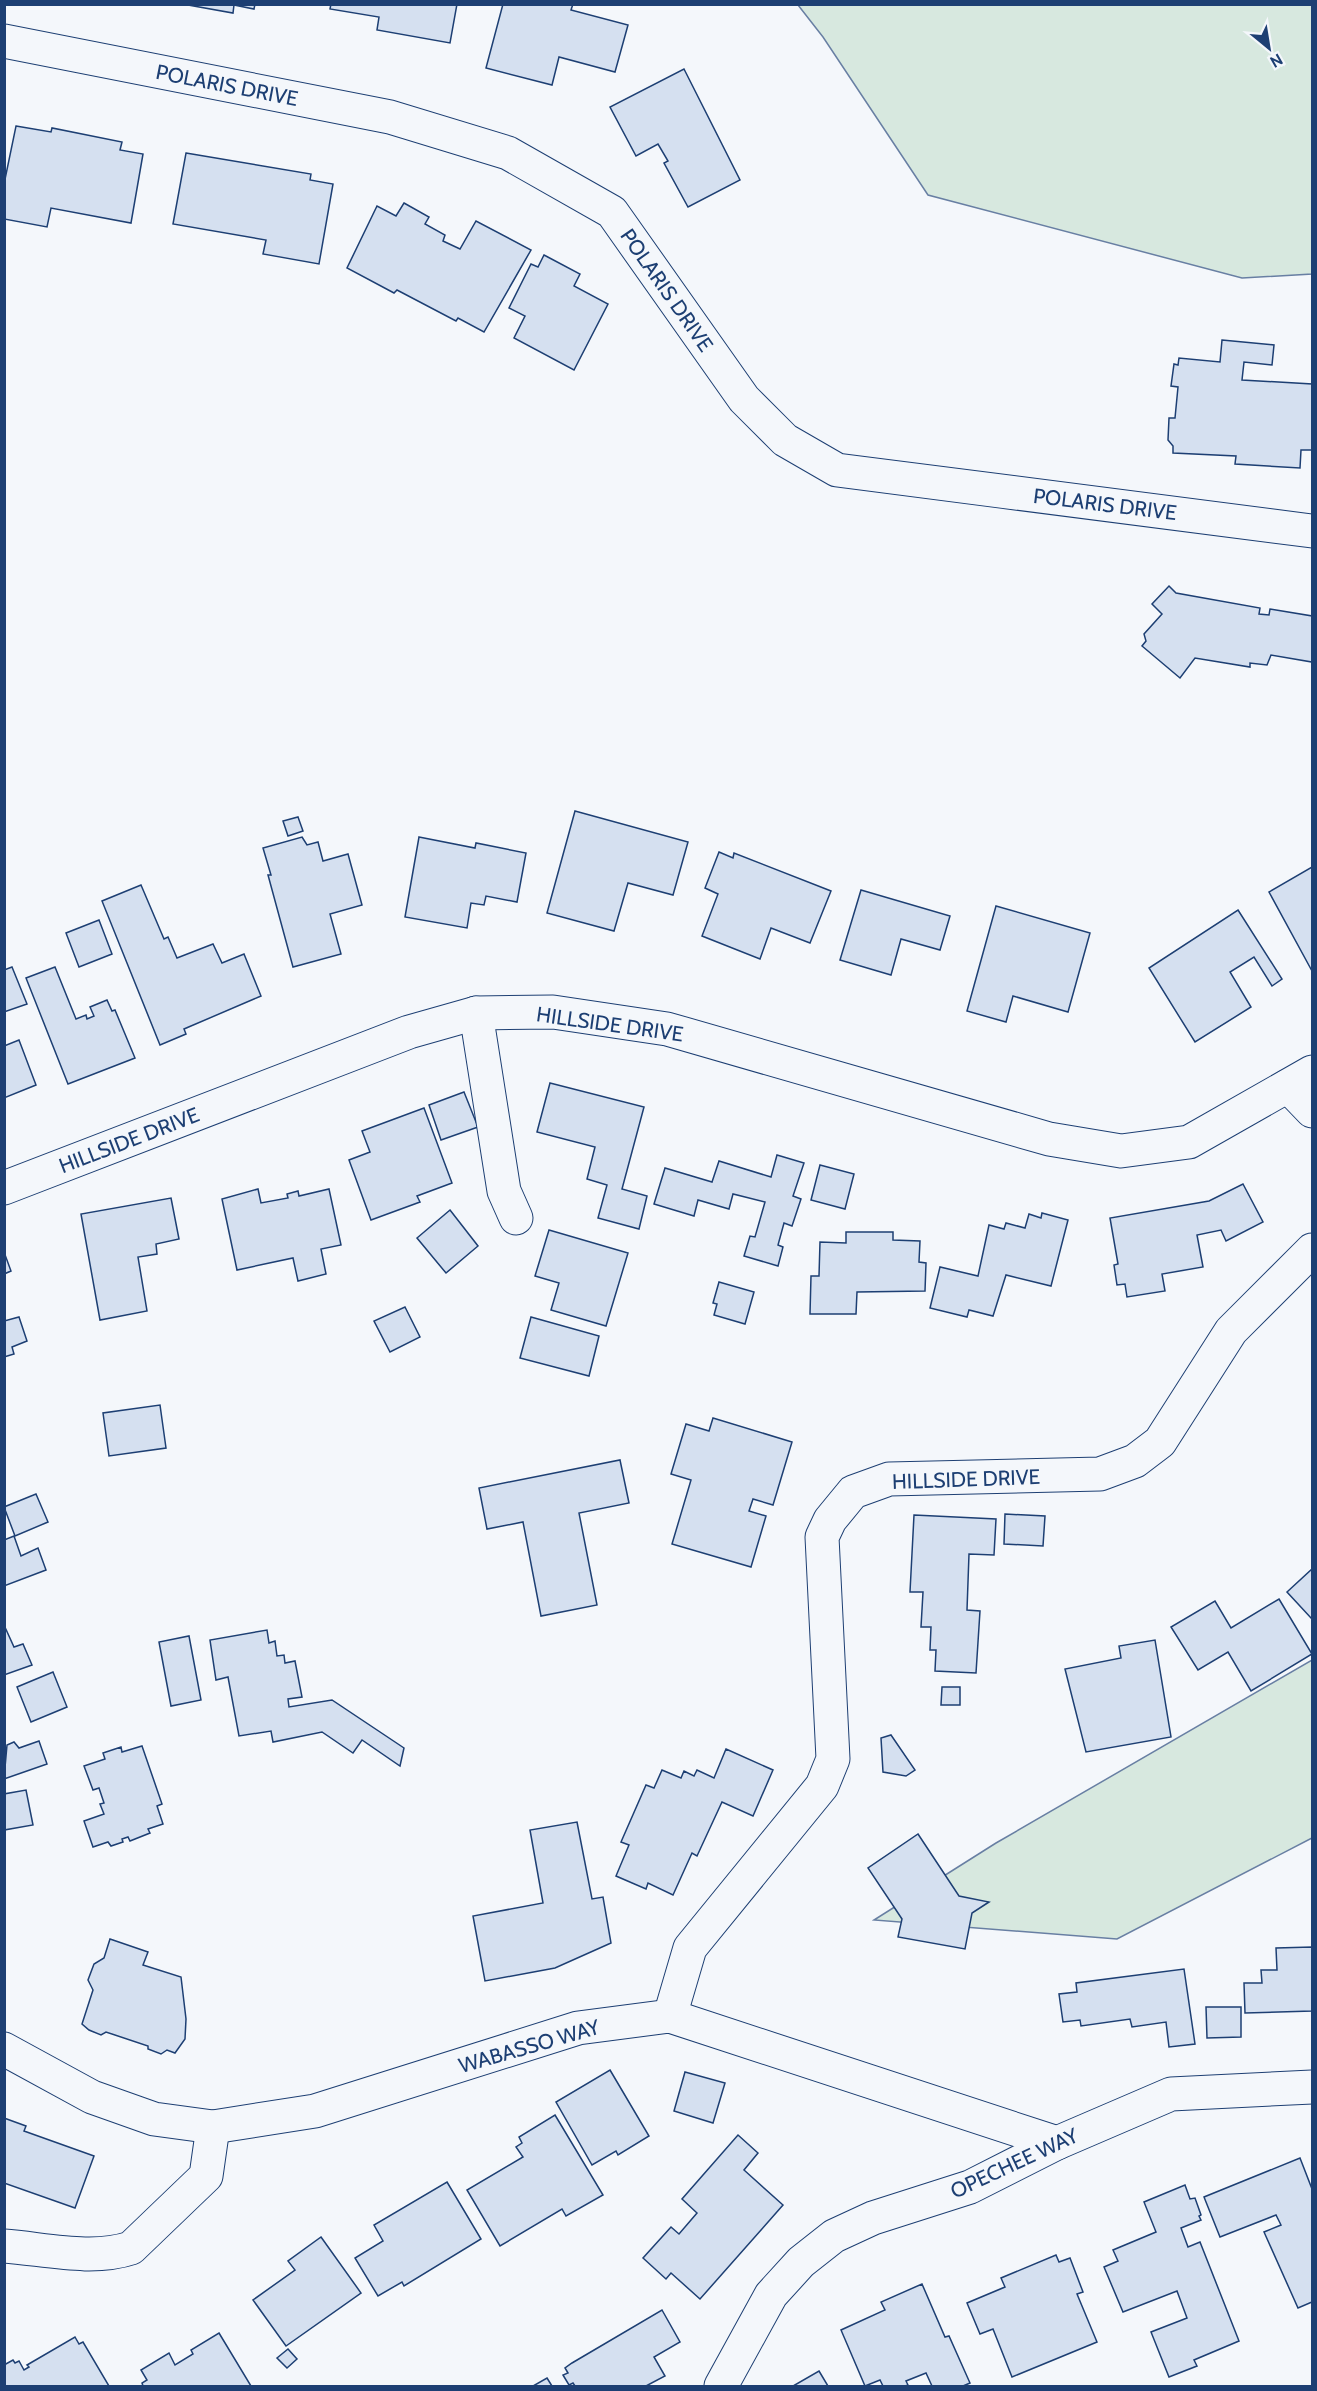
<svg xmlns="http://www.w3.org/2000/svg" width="1317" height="2391" font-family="Cabin,sans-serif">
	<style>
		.green { fill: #d7e8df; stroke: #687fa3; stroke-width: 1.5 }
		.building { fill: #d5e0f0; stroke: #1d3f73; stroke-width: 1.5 }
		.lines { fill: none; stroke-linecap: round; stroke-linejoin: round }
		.minor-casing { stroke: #1d3f73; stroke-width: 35 }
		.minor { stroke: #f4f7fb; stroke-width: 33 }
		.labels { text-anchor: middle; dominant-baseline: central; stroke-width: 4.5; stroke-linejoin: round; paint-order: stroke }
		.street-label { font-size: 21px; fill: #1d3f73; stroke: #f4f7fb }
	</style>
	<rect width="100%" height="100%" fill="#f4f7fb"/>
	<g class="green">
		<polygon points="798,5 1312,5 1312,274 1242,278 928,195 823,37"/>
		<polygon points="1312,1660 1312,1838 1117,1939 874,1920 996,1843"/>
	</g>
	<g class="building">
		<polygon points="255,4 254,9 234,5 233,13 188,5"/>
		<polygon points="331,4 457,4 450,43 377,30 379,17 330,9"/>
		<polygon points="503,4 573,4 571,10 628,25 615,72 559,57 552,85 486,68"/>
		<polygon points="684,69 740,180 688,207 664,163 668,161 658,144 636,156 610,107"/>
		<polygon points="16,126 51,132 52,128 122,142 120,150 143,154 131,223 51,208 47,227 4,219 4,184"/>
		<polygon points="186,153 311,174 310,180 333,184 319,264 263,254 266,240 173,224"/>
		<polygon points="404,203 429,217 425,224 445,235 443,241 460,249 476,221 531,250 484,332 458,318 456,321 397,290 394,293 347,268 377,206 396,216"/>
		<polygon points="544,255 580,274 574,286 608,304 574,370 514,338 525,316 509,308 531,264 538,267"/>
		<polygon points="1222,340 1274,345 1272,365 1244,362 1242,380 1312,384 1312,450 1301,450 1300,468 1235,464 1236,456 1173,453 1173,446 1168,440 1169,418 1175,418 1178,387 1171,386 1174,364 1178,365 1179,358 1220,362"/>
		<polygon points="1169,586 1176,593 1260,608 1259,614 1269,615 1270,609 1312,616 1312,662 1271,655 1267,665 1250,663 1250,667 1195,658 1180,678 1142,646 1146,641 1144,634 1162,614 1152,604"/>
		<polygon points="575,811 688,842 673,895 628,883 614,931 547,913"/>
		<polygon points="298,817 303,831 288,836 283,821"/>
		<polygon points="302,837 307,845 318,842 323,861 348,854 362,905 330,914 341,954 293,967 268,875 271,875 263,848"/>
		<polygon points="419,837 475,848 476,843 526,853 517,902 486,896 484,905 471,903 467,928 405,917"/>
		<polygon points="719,852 733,858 734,853 831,891 810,943 771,928 760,959 702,936 718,894 705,888"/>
		<polygon points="1312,867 1312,971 1269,892"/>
		<polygon points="141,885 164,939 168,937 177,958 213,944 222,963 244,954 261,996 184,1029 186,1034 160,1045 102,901"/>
		<polygon points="861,890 950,916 940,950 901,939 891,975 840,960"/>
		<polygon points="996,906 1090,933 1068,1012 1013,996 1006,1022 967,1011"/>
		<polygon points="1238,910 1282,979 1272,986 1254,957 1230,972 1251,1007 1195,1042 1149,968"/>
		<polygon points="99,920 112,954 79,967 66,933"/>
		<polygon points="12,967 27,1004 4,1012 4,970"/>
		<polygon points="55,967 76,1019 86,1015 87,1019 94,1016 90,1007 107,1000 112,1011 115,1010 135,1058 68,1084 26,978"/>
		<polygon points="19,1040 36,1085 4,1098 4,1046"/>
		<polygon points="550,1083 644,1107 622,1189 647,1196 639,1229 598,1218 607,1185 587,1179 595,1147 537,1132"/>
		<polygon points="464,1092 478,1127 441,1140 429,1105"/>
		<polygon points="424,1108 452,1183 417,1196 420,1202 371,1220 349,1160 370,1152 362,1131"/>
		<polygon points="777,1155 804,1163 793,1196 801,1199 792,1226 784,1223 778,1245 783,1247 778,1266 744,1256 750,1236 755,1237 765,1202 733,1194 729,1209 698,1200 694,1216 654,1204 665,1168 712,1182 719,1161 771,1177"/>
		<polygon points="820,1165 854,1174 845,1209 811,1200"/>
		<polygon points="1243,1184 1263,1222 1226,1241 1221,1230 1197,1235 1203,1267 1162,1274 1165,1291 1127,1297 1125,1284 1117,1285 1114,1265 1118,1264 1110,1218 1209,1201"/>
		<polygon points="258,1189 261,1203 288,1198 287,1194 298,1191 299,1196 329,1189 341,1245 321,1249 326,1274 298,1281 293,1258 237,1270 222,1199"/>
		<polygon points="171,1198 179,1239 156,1244 157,1254 138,1257 147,1311 100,1320 81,1214"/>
		<polygon points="450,1210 478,1246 446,1273 417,1238"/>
		<polygon points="1042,1213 1068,1220 1051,1286 1006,1275 993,1316 969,1310 967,1317 930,1308 940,1267 978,1276 989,1225 1004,1229 1006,1223 1025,1228 1029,1214 1041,1218"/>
		<polygon points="549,1230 628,1253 606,1326 551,1310 559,1283 535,1276"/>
		<polygon points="846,1232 893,1232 893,1240 920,1241 919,1262 926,1263 925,1291 857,1292 856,1314 810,1314 811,1276 819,1276 820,1242 846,1243"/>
		<polygon points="4,1252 11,1271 4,1274"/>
		<polygon points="719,1282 754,1292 745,1324 714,1315 717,1304 713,1303"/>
		<polygon points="405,1307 420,1337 390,1352 374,1321"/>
		<polygon points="19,1317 27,1341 12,1347 14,1354 4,1357 4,1321"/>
		<polygon points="531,1317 599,1336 589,1376 520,1358"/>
		<polygon points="160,1405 166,1448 109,1456 103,1413"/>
		<polygon points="713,1418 792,1442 773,1505 753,1499 749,1511 766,1516 751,1567 672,1544 691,1480 671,1474 686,1424 709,1431"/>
		<polygon points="620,1460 629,1503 579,1513 597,1605 541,1616 523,1522 487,1529 479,1488"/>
		<polygon points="36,1494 48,1522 15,1536 4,1507"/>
		<polygon points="1005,1514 1045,1516 1043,1546 1004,1544"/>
		<polygon points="914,1515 996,1519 994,1555 969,1554 967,1610 980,1611 976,1673 935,1671 936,1650 930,1650 931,1627 921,1627 923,1592 910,1592"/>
		<polygon points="14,1536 21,1556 38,1548 46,1570 4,1586 4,1540"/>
		<polygon points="1312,1569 1312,1617 1311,1618 1287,1592"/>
		<polygon points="1279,1599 1312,1654 1251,1691 1228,1652 1198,1670 1171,1627 1215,1601 1231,1628"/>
		<polygon points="4,1625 14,1647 23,1644 32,1665 4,1675"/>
		<polygon points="267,1630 269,1643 275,1641 277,1656 284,1655 285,1663 295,1661 302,1697 288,1699 289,1707 332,1700 404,1748 400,1766 362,1740 353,1753 322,1732 273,1742 271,1731 239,1736 228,1677 216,1680 210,1640"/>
		<polygon points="189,1636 201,1700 171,1706 159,1642"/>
		<polygon points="1155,1640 1171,1737 1086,1752 1065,1669 1121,1658 1119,1646"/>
		<polygon points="53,1672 67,1707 31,1722 17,1687"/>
		<polygon points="942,1687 960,1687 960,1705 941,1705"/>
		<polygon points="891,1735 915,1770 906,1776 883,1772 881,1738"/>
		<polygon points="39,1741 47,1764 4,1779 7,1745 14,1742 19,1748"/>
		<polygon points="142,1746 162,1804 157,1806 163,1824 148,1829 150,1833 130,1841 128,1837 122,1839 123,1842 111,1846 108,1842 93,1847 84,1821 104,1814 100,1804 104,1803 99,1788 93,1790 84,1766 105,1759 103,1753 121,1747 122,1752"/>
		<polygon points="726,1749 773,1770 753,1816 722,1802 697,1856 692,1853 673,1895 648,1883 646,1889 616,1876 629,1845 621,1842 646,1785 654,1788 662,1770 681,1778 684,1771 694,1776 697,1770 714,1778"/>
		<polygon points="26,1790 33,1825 4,1830 4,1794"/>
		<polygon points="577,1822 592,1899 603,1897 611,1943 555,1968 485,1981 473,1916 543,1903 530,1830"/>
		<polygon points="918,1834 959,1896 989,1902 972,1913 965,1949 898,1937 902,1919 868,1868"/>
		<polygon points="110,1939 148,1952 143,1965 181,1977 186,2019 185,2039 175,2053 167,2050 161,2054 148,2049 148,2046 106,2032 101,2035 89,2030 82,2024 93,1990 88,1980 94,1964 104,1958"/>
		<polygon points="1312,1947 1312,2011 1245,2013 1244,1983 1262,1983 1261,1970 1277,1970 1276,1948"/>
		<polygon points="1184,1969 1195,2044 1169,2047 1166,2022 1132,2027 1130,2019 1081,2026 1080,2020 1063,2022 1059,1994 1077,1992 1076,1983"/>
		<polygon points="1206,2007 1241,2007 1241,2037 1207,2038"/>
		<polygon points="610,2070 649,2136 618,2155 616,2151 592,2165 556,2102"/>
		<polygon points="685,2072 725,2083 713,2123 674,2111"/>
		<polygon points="555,2115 603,2195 566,2216 562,2209 500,2246 467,2190 523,2157 516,2147 522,2143 519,2137"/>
		<polygon points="4,2118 26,2126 24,2131 94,2156 75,2208 4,2183"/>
		<polygon points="738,2135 758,2153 744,2170 783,2205 700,2299 671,2273 666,2279 643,2258 671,2227 679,2234 697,2213 682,2199"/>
		<polygon points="1300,2158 1312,2189 1312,2302 1298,2308 1264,2232 1281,2225 1276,2215 1220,2237 1204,2197"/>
		<polygon points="447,2182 481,2239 404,2286 402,2282 378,2296 355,2258 383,2241 374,2225"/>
		<polygon points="1185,2185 1190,2199 1195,2198 1201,2215 1199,2216 1201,2220 1181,2228 1188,2247 1200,2242 1239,2341 1194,2360 1197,2366 1169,2377 1151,2332 1187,2318 1177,2291 1123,2312 1104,2267 1118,2261 1113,2250 1156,2232 1144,2202"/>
		<polygon points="321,2237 361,2293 286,2346 253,2300 295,2270 288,2261"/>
		<polygon points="1056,2255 1059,2262 1070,2258 1083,2292 1077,2294 1097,2342 1012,2377 993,2329 980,2334 967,2303 1005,2287 1001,2278"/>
		<polygon points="922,2284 945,2337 949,2336 970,2383 963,2386 932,2386 926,2373 906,2381 908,2385 905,2386 883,2386 880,2380 865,2386 841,2330 885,2310 881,2302"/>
		<polygon points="662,2310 680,2342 654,2357 665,2376 646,2386 575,2386 573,2383 569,2385 563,2375 568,2373 565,2368 572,2363"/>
		<polygon points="219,2333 251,2386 143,2386 142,2383 147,2380 141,2370 169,2353 175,2365 193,2354 191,2350"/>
		<polygon points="75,2337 79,2344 83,2342 109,2386 4,2386 4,2365 13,2360 15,2363 19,2361 24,2370 29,2367 27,2365"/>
		<polygon points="288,2349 297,2359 287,2368 277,2358"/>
		<polygon points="819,2371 828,2386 793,2386"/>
		<polygon points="547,2378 552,2386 533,2386"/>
	</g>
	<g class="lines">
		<g class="minor-casing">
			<g id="minor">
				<polyline points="4,41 390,117 508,153 612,212 744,399 785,440 837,470 1312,531"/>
				<polyline points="476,1013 504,1191 516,1218"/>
				<polyline points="1288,1086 1312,1111"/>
				<polyline points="4,1188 409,1032 476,1013 553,1012 667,1029 1049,1139 1121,1151 1189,1142 1312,1072"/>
				<polyline points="670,2016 690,1948 822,1786 833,1759 822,1537 830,1520 853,1492 889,1479 1100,1474 1135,1461 1160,1442 1231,1331 1312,1250"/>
				<polyline points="4,2049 92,2097 154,2119 213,2127 315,2111 578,2028 670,2016 1057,2143"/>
				<path d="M4,2246c41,3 88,15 127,2l75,-72 7,-49"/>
				<polyline points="721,2386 771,2295 801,2262 834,2236 873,2218 970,2187 1057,2143 1171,2094 1312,2087"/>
			</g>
		</g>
		<use href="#minor" class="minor"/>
	</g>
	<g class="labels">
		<g class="street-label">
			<text transform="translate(227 85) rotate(11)">POLARIS DRIVE</text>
			<text transform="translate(667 290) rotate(55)">POLARIS DRIVE</text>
			<text transform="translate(1105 504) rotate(7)">POLARIS DRIVE</text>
			<text transform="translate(610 1024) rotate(8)">HILLSIDE DRIVE</text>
			<text transform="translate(129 1140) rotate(-21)">HILLSIDE DRIVE</text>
			<text transform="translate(966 1479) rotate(-2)">HILLSIDE DRIVE</text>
			<text transform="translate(529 2046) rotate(-16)">WABASSO WAY</text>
			<text transform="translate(1014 2163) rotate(-25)">OPECHEE WAY</text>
		</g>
	</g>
	<rect width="1317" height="2391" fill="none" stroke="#1d3f73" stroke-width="12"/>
	<g transform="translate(1269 48) rotate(150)" stroke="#f4f7fb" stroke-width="4.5" paint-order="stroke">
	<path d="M0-4.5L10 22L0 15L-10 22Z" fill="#1d3f73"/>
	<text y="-9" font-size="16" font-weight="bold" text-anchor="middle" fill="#1d3f73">N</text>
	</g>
</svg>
